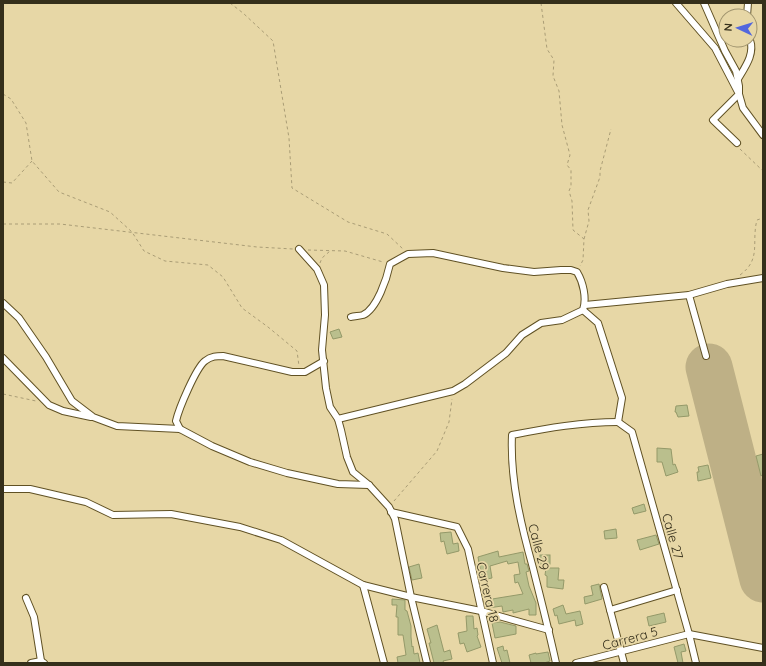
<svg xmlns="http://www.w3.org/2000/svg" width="766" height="666" font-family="Quicksand,sans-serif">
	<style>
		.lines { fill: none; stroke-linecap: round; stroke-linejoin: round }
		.runway { stroke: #beb086; stroke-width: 47 }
		.building { fill: #babf8d; stroke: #949969 }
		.street-casing { stroke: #605124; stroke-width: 8 }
		.path { stroke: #aa9d76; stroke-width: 1; stroke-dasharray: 3 3; stroke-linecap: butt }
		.street { stroke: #fff; stroke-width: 6 }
		.labels { text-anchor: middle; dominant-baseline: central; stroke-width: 3.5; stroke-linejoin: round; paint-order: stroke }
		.street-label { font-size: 13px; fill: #352f1b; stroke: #e7d7a6 }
	</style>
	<rect width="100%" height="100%" fill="#e7d7a6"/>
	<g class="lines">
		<polyline class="runway" points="709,367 763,579"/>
	</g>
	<g class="building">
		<polygon points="339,329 342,337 333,339 330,332"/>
		<polygon points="687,405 689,416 678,417 676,412 675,412 676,406"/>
		<polygon points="657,448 671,449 673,465 675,464 678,472 666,476 662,462 657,462"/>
		<polygon points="763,454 763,475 761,476 756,456"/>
		<polygon points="708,465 711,478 698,481 697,472 699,472 698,467"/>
		<polygon points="644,504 646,511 634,514 632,508"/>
		<polygon points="616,529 617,538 605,539 604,531"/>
		<polygon points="451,532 453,544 458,543 459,551 447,554 444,541 441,542 440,533"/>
		<polygon points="656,535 659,544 640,550 637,540"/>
		<polygon points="498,551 499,557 523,552 525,564 527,564 529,571 526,572 529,586 536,603 536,615 529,615 529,609 513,613 513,610 503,612 502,606 488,608 486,600 523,594 518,582 515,583 514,575 520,574 518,562 508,564 507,561 490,566 492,578 482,580 478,557"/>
		<rect x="540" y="555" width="10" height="9"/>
		<polygon points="419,564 422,578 412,580 409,567"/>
		<polygon points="546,568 559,568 558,580 564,580 563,589 547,587 547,576 545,575"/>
		<polygon points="599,584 602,599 585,604 584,597 593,595 591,586"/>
		<polygon points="392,599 405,600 405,610 407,611 411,626 411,637 412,647 413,646 414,654 418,653 420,663 398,663 397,657 406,655 403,635 398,635 398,617 396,617 397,605 392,605"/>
		<polygon points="563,605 566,614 580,611 583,624 576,626 575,620 559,624 557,615 555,616 553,609"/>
		<polygon points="664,613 666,622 649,626 647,617"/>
		<polygon points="466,616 473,616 474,629 477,628 478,635 477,636 481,647 467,652 464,643 460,644 458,633 467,631"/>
		<polygon points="500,622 516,626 516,634 495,638 492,623"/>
		<polygon points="437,625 444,652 450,650 452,659 443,661 444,663 434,663 429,643 431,643 427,629"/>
		<polygon points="684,644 686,651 681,652 683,663 678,663 674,647"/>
		<polygon points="503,646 504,651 507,650 510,663 502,663 497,648"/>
		<polygon points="548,652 550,661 544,663 531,663 529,655 536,653 536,654"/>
	</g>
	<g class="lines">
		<g class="street-casing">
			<g id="street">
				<polyline points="676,3 715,48 739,94 713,120 737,143"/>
				<polyline points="704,3 725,51 736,71 739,86 739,94 743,108 763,135"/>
				<polyline points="747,16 748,3"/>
				<path d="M738,79c7,-12 17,-25 12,-39"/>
				<polyline points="299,249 317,269 324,285 325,315 322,350 326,388 330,407 338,419 341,430 347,457 353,472 369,485 389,507 395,519 411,597 427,663"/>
				<polyline points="689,295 706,356"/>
				<polyline points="3,303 19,318 46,357 72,401 93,417 117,426 180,429 212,446 250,462 287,473 338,484 369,485"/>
				<polyline points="585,305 689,295 727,284 763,278"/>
				<polyline points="583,310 598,323 622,398 618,422"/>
				<polyline points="3,358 49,405 63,411 91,417"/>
				<path d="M338,419l115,-28 12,-7 41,-31 16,-18 19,-12 21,-3 21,-10c4,-12 0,-28 -6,-38l-6,-2h-10l-27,2 -31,-4 -70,-15 -25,1 -18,10c-3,14 -13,45 -27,51 -3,1 -9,1 -12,2"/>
				<polyline points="618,422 632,432 689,634 696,663"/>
				<path d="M180,429l-4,-8c3,-13 20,-53 29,-60 6,-5 12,-5 18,-5l69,16h13l19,-11"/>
				<polyline points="3,489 30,489 86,502 113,515 171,514 240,527 281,540 363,585 411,597 481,611 549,630"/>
				<polyline points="391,512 457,527 468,549 493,663"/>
				<polyline points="363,585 384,663"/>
				<polyline points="604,587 624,663"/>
				<polyline points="26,598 34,617 41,661"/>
				<polyline points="610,610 677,590"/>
				<polyline points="31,663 41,661 44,663"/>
				<path d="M556,663c-7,-32 -15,-63 -23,-95 -12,-43 -23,-88 -21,-133 36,-7 70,-13 106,-13"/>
				<polyline points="576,663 689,634 763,648"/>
			</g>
		</g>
		<g class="path">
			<polyline points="230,3 243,13 273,41 289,138 292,188 348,222 387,234 403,249"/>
			<polyline points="541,3 547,49 554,60 553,76 559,91 562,125 570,155 567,165 571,170 571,186 569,191 572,201 573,230 584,239 583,260 580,266"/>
			<polyline points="3,94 11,99 26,123 32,161 59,192 110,212 132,232 144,251 165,261 208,265 223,277 242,308 268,327 297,351 299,366"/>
			<polyline points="740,149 763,171"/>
			<polyline points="3,182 12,183 32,161"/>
			<polyline points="3,224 60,224 257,247 293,249"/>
			<polyline points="584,239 589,221 588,210 600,177 600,171 611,129"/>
			<polyline points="308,250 345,251 383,262"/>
			<polyline points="320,263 322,258 330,251"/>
			<path d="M740,275c22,-16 11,-33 17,-55l6,-2"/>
			<polyline points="3,394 36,401"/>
			<polyline points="394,501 437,451 449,422 452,399"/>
		</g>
		<use href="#street" class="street"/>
	</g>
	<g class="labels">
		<g class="street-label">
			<text transform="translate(673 536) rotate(74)">Calle 27</text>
			<text transform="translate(539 547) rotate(75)">Calle 29</text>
			<text transform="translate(488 592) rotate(77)">Carrera 18</text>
			<text transform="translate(630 638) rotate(-15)">Carrera 5</text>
		</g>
	</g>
	<rect width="766" height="666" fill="none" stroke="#352f1b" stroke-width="8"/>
	<g transform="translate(738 28) rotate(274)"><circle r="19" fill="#e7d7a6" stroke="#a0946e"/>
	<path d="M0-3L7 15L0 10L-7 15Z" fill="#5367dd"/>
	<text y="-6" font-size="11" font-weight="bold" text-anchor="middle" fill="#352f1b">N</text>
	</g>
</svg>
